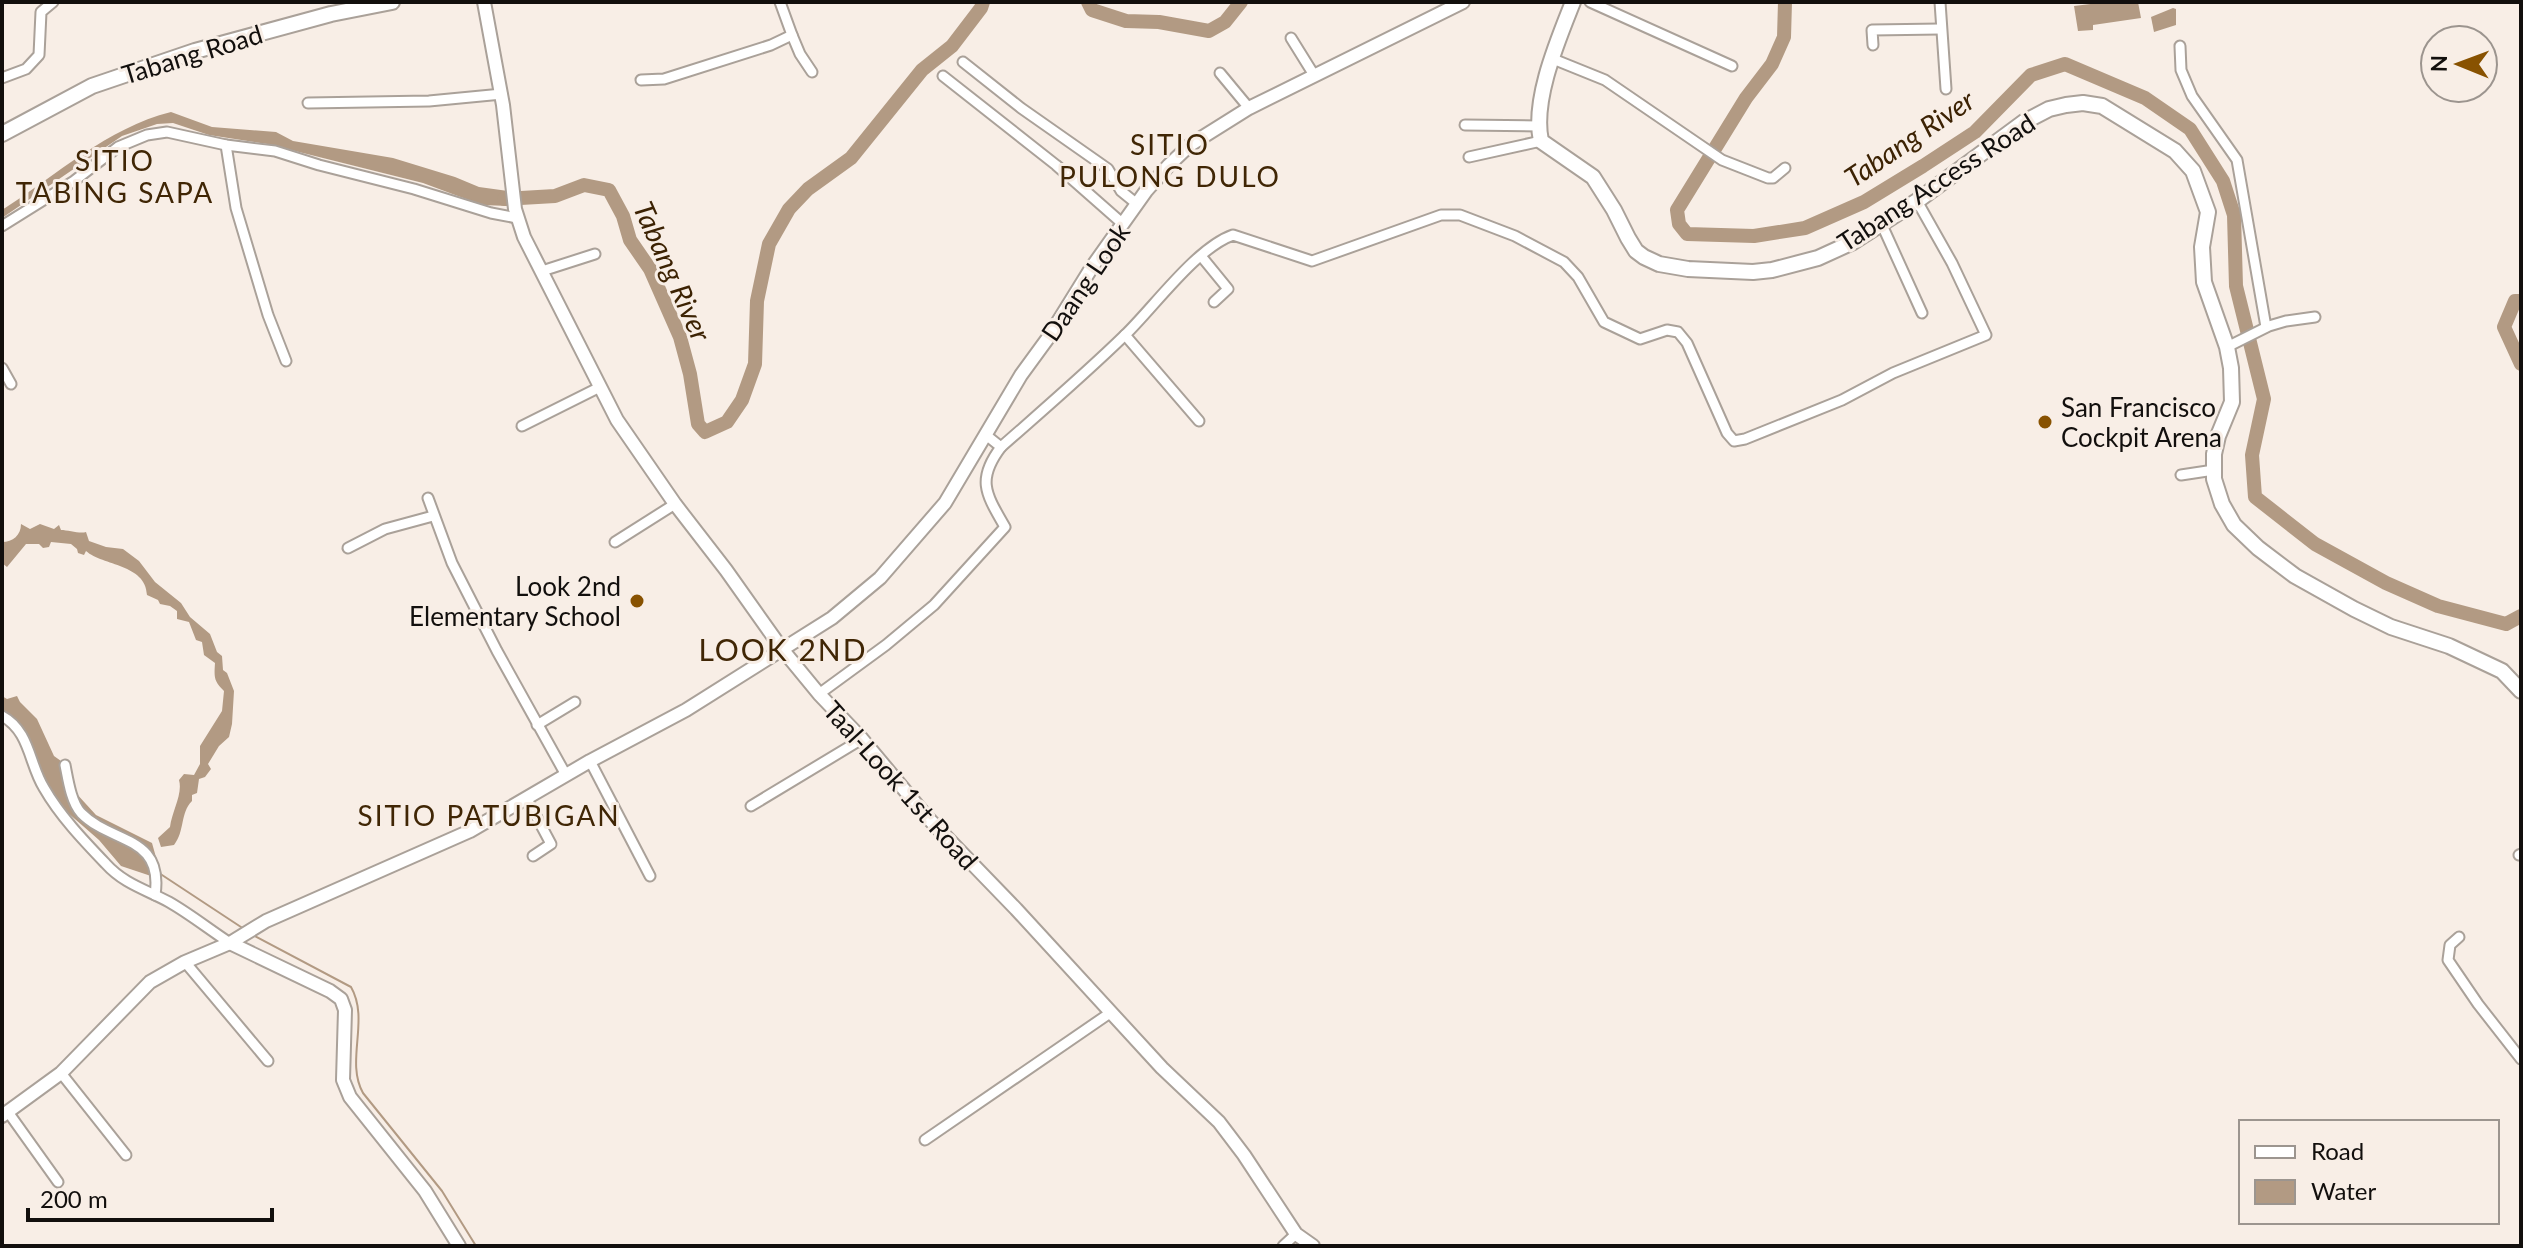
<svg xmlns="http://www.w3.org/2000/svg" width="2523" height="1248" font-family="Lato,sans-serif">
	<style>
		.water { fill: #b29a83 }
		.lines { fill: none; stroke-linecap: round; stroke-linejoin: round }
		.stream { stroke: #b29a83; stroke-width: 2 }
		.river { stroke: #b29a83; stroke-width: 14 }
		.minor-casing { stroke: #aaa199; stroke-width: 13 }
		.tertiary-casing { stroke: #aaa199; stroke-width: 16 }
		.secondary-casing { stroke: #aaa199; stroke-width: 18 }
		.minor { stroke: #fff; stroke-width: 9 }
		.tertiary { stroke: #fff; stroke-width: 12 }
		.secondary { stroke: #fff; stroke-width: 14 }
		.poi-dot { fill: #885201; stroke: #f8eee6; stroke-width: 3 }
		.labels { text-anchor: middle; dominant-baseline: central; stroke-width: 6; stroke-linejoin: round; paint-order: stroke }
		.street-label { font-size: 26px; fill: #120f0d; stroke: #f8eee6 }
		.poi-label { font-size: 26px; fill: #120f0d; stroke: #f8eee6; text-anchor: start }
		.water-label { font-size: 28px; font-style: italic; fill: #3c2203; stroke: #f8eee6 }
		.neighbourhood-label { font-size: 28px; letter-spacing: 2px; fill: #402605; stroke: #f8eee6 }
		.quarter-label { font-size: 30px; letter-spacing: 2px; fill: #402605; stroke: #f8eee6 }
	</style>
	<rect width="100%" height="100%" fill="#f8eee6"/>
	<g class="water">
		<polygon points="2107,2 2138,2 2141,18 2093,25 2093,30 2078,31 2074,6"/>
		<polygon points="2173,8 2176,9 2176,25 2154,32 2151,17"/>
		<path d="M171,112l41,15 64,5 17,9 100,17 62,19 24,10 29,4 1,15 -27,-1 -59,-22 -156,-39 -58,-9 -36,-12 -16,1 -35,12 -120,82v-8c55,-35 105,-82 169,-98z"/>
		<path d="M21,524l9,5 10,-5 14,5 5,-4 2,5c7,0 19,4 25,2l3,9 17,6 17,2 16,12 16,21 26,21 9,14 20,17 7,18 5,4 1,14 4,3 7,18 -2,33 -3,13 -10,9 -11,18 3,5 -6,8 -6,2 -2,14 -5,2v6c-12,12 -7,30 -18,44l-13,2 -3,-9 12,-11c2,-16 13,-33 9,-47l5,-6 10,1 6,-11v-18l22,-35 2,-20c-10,-10 -10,-13 -9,-28l-11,-8 -2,-13 -6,-2 -7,-18 -12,-3v-8l-7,-5 -10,-2 -2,-4 -11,-5c-1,-31 -44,-29 -61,-44l-2,4 -6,-2 -1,-4 -6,-5 -20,-2 -2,5 -6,1 -4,-4h-13l-19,23 -5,-4v-21c11,0 19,-7 19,-18z"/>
		<polygon points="2,696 7,699 17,696 20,702 37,719 54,756 61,761 75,792 96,815 152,843 159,868 154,877 121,866 99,840 60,806 43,781 27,737 16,720 2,711"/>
	</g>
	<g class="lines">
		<g class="stream">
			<polyline points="159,873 244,929"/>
			<path d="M253,935l98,52c19,33 -6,74 12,106l79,98 34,55"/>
		</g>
		<g class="river">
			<polyline points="1088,2 1092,10 1126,21 1159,22 1209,31 1225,22 1241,2"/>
			<polyline points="1785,2 1784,37 1772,64 1746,98 1677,210 1679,224 1687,234 1754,236 1805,228 1864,202 1923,166 1975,132 2031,75 2065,64 2145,98 2190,129 2223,181 2234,215 2236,286 2264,399 2252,455 2255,497 2315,544 2386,583 2438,606 2506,624 2521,616"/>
			<polyline points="504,199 555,196 584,185 609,190 623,216 630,240 650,269 680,337 690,374 698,424 705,432 727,422 742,400 755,364 757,301 769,244 789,209 808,189 851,158 922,70 952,46 981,8 983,2"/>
			<polyline points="2521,301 2515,301 2504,327 2521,364"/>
		</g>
		<g class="minor-casing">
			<g id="minor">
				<polyline points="1590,2 1732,66"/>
				<polyline points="1940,2 1946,89"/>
				<polyline points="792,35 800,54 812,72"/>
				<polyline points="1291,38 1314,75"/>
				<polyline points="1873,45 1872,30 1940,29"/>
				<polyline points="2180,46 2181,70 2192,96 2237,160 2266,327"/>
				<polyline points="1553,59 1605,80 1722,160 1768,178 1773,178 1785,168"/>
				<polyline points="963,62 1021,108 1108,169 1121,191 1137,204"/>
				<polyline points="1220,73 1249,108"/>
				<polyline points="943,76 1056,165 1123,224"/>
				<polyline points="2,78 26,69 39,55 41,12 53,2"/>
				<polyline points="641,80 664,79 771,45 792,35 780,2"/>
				<polyline points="308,103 429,101 502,94"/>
				<polyline points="1465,125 1538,126"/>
				<polyline points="226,145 236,208 268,315 286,361"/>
				<polyline points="1469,157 1541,141"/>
				<polyline points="1882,225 1922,313"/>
				<polyline points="2,226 74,181 118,147 147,135 167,132 226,145 275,151 319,165 414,189 491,213 517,218"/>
				<polyline points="1201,256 1228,289 1214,302"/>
				<polyline points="542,271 595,254"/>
				<polyline points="1125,335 1199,421"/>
				<polyline points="2227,347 2269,326 2286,321 2315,317"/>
				<polyline points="2,368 11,384"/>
				<polyline points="522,426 600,387"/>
				<path d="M986,435l15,12c42,-37 84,-73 124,-112 29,-28 71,-87 108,-100l79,26 129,-46h19l55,21 49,26 14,15 26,45 36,17 27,-9 11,2 9,11 40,90 7,8 11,-2 97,-39 51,-27 93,-38 -34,-72 -35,-62"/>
				<polyline points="2181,475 2214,470"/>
				<polyline points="428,498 452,563 497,651 566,775"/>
				<polyline points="615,542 675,504"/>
				<polyline points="348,548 385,529 433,516"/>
				<path d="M819,694l67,-49 48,-40 71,-78c-19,-33 -29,-47 -4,-80"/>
				<path d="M2,716c28,15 27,48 42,72 16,28 40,53 62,76 18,20 41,26 63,38 21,12 41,28 61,41"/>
				<polyline points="537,725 575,702"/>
				<polyline points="590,761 650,876"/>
				<path d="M65,765c3,15 6,37 16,48 30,31 83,22 74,82"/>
				<polyline points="527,799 551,844 533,856"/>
				<polyline points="751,806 862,739"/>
				<polyline points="2519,855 2521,854"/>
				<polyline points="2459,937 2450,945 2448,960 2478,1004 2521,1059"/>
				<polyline points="185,962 268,1061"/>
				<polyline points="61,1073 126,1155"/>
				<polyline points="8,1112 58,1182"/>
				<polyline points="925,1140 1110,1013"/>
				<polyline points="1283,1246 1296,1234"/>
			</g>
		</g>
		<g class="tertiary-casing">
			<g id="tertiary">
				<polyline points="484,2 503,105 515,209 524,237 617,420 675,504 726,570 782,649 819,694 862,739 927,817 1016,909 1162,1068 1219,1122 1244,1155 1296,1234 1313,1246"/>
				<polyline points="230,943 330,991 341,999 345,1010 343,1080 350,1097 425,1191 459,1246"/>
				<polyline points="2,1116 61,1073 150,982 185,962 230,943 266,921 470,831 590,761 686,710 832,618 880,578 945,503 1021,375 1048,338 1092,267 1146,191 1169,165 1190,145 1249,108 1463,2"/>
			</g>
		</g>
		<g class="secondary-casing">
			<g id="secondary">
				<path d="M1573,2c-15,38 -41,98 -32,139l52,36 21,33 14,28 8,13 8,6 15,7 29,5 65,3 19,-2 46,-12 35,-16 64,-41 107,-79 25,-13 17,-4 17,-2 19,3 73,45 18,20 15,41 -6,35 2,35 23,65 4,21 1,34 -14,34 -4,18v25l8,25 12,21 24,23 37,28 59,33 37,18 58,19 53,25 19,20"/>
				<polyline points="2,134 92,86 195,51 331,14 392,2"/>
			</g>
		</g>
		<use href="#minor" class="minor"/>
		<use href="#tertiary" class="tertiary"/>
		<use href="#secondary" class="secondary"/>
	</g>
	<g class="poi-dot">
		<circle cx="2045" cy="422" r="8"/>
		<circle cx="637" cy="601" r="8"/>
	</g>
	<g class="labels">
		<g class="street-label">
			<text transform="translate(192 54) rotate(-17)">Tabang Road</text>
			<text transform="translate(1936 182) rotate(-33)">Tabang Access Road</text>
			<text transform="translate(1085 282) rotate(-56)">Daang Look</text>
			<text transform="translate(901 785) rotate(48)">Taal-Look 1st Road</text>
		</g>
		<g class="poi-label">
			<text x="2061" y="407">San Francisco<tspan x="2061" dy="30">Cockpit Arena</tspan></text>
			<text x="621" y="586" text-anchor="end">Look 2nd<tspan x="621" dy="30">Elementary School</tspan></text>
		</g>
		<g class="water-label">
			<text transform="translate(1909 138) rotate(-34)">Tabang River</text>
			<text transform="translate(673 271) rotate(66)">Tabang River</text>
		</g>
		<g class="neighbourhood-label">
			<text x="1170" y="144">SITIO<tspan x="1170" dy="32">PULONG DULO</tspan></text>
			<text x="115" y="160">SITIO<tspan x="115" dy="32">TABING SAPA</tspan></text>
			<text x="489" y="815">SITIO PATUBIGAN</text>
		</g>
		<g class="quarter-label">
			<text x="783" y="649">LOOK 2ND</text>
		</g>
	</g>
	<rect width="2523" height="1248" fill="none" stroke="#120f0d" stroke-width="8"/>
	<rect x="2239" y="1120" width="260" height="104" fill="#f8eee6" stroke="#9c958f" stroke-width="2"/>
	<rect x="2255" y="1146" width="40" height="12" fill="#ffffff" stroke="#9c958f" stroke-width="2"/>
	<text x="2311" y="1160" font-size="24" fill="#120f0d">Road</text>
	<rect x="2255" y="1180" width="40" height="24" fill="#b29a83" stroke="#9c958f" stroke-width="2"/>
	<text x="2311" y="1200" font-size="24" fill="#120f0d">Water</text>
	<g transform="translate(2459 64) rotate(271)"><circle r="38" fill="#f8eee6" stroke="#9c958f" stroke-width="2"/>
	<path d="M0-6L14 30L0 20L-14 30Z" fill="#885201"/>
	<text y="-12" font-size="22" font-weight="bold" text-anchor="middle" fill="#120f0d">N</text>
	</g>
	<path d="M28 1208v12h244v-12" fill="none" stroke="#120f0d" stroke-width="4"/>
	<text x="40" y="1208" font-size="24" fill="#120f0d" stroke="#f8eee6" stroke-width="6" paint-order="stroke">200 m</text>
</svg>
